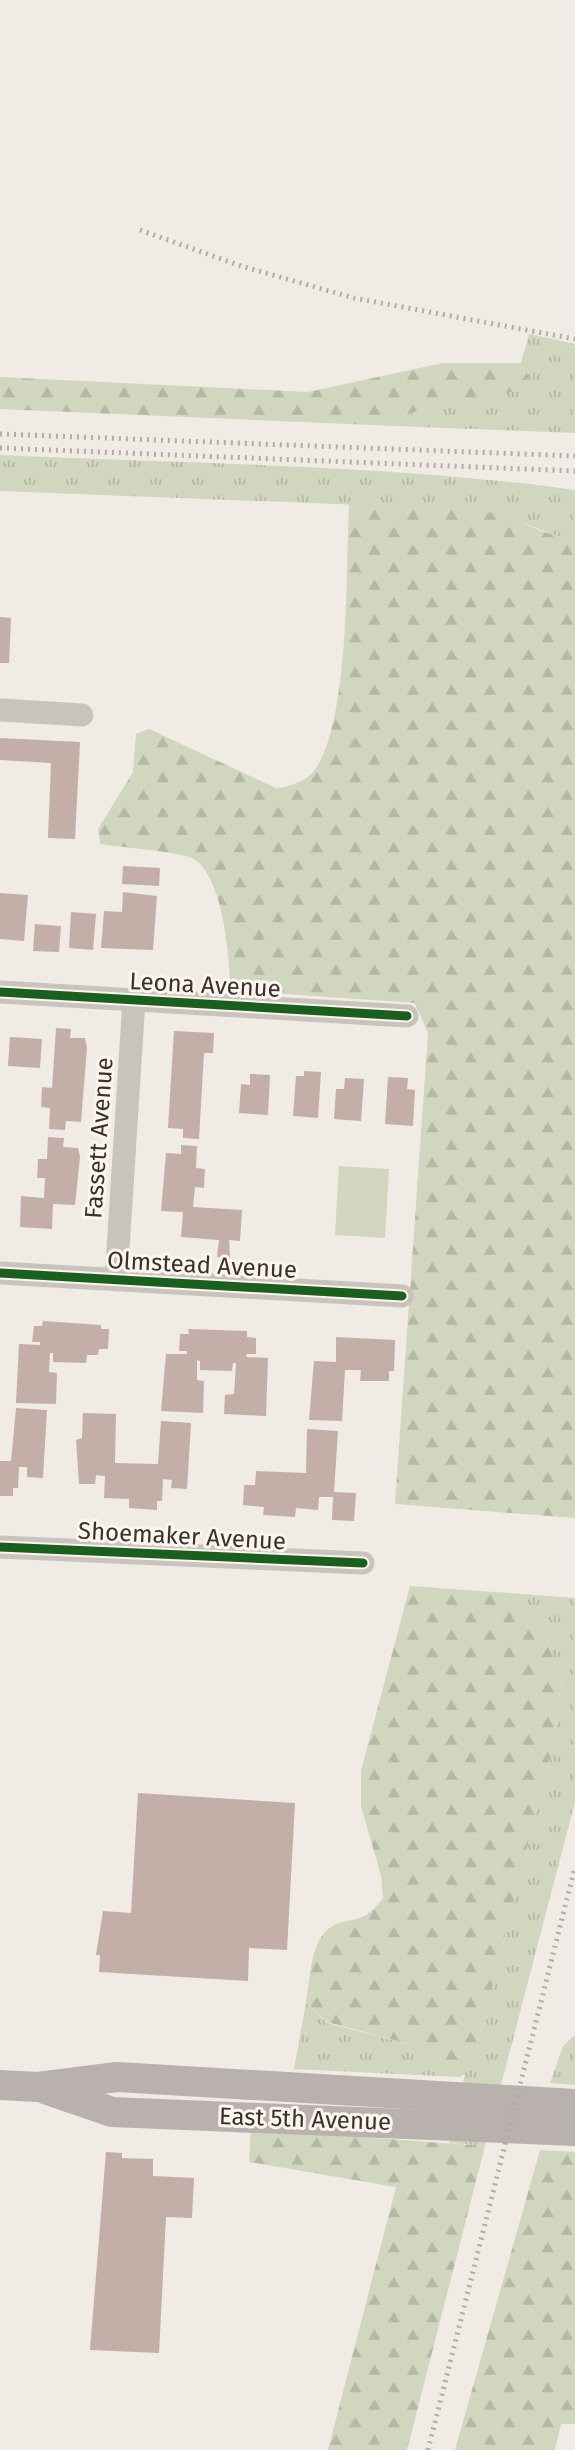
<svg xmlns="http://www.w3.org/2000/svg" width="575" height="2450" font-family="'Fira Sans',sans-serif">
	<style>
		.grass { fill: url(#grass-tufts) }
		.forest { fill: url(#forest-firs) }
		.pitch { fill: #d1d6bf }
		.building { fill: #c3afa7 }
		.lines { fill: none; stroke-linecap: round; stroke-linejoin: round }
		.minor { stroke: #c9c3be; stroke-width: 23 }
		.major { stroke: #b8b1ad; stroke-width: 30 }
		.rail { stroke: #b1aca8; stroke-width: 5; stroke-dasharray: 2 5; stroke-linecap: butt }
		.cycleway-casing { stroke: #fbf5ee; stroke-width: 13 }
		.cycleway { stroke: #1b5e20; stroke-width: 9 }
		.labels { text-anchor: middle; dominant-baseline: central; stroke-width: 6; stroke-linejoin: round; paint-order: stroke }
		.street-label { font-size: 24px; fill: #3b302b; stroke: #fbf5ee }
	</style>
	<defs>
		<pattern id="grass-tufts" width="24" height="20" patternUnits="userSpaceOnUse" patternTransform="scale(1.75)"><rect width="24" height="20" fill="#d1d6bf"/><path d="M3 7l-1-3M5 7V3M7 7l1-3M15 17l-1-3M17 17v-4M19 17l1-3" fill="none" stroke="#b4b8a4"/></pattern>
		<pattern id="forest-firs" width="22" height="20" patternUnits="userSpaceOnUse" patternTransform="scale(1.75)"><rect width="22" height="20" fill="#d1d6bf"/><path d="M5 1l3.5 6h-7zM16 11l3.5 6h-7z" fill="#b4b8a4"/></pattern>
	</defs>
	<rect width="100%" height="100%" fill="#f0ebe5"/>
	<g class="grass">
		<polygon points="529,334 575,344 575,433 372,425 435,406 534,387 521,363"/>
		<path d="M0,455c191,9 385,9 575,35v45l-12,3 -58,-22 -42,-7 -463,-18z"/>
		<polygon points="508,1593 575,1598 575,1802 485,2146 449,2143 465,2074 459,2077 294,2069 306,2003 327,2023 423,2048 465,2073 473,2063 556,1732 561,1680 537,1614"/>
		<polygon points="575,2035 575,2085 550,2083 563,2046"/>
	</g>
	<g class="forest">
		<polygon points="443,363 521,363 535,388 435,406 372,425 0,409 0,377 308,392"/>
		<path d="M349,504c51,2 105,-1 155,12 23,6 47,25 71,19v983l-180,-14 33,-471 -13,-30 -184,-13c-2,-32 -7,-115 -39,-132 -11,-6 -75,-11 -92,-14l-2,-15 35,-57 3,-38 13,-5 127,59c13,-1 29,-6 38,-17 36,-47 32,-205 35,-267z"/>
		<path d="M410,1586l98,7 29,21 24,66 -5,52 -83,331 -8,10 -42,-25 -96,-26 -21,-19c4,-22 4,-58 21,-73 19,-16 34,-1 56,-32l-2,-23 -20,-68v-36z"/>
		<polygon points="251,2129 485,2146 407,2450 328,2450 396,2187 249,2162"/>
		<polygon points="540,2150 575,2152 575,2424 561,2424 555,2450 455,2450"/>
	</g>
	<polygon class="pitch" points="339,1166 389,1169 385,1238 335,1235"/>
	<g class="building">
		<polygon points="0,617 11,618 9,663 0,663"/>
		<polygon points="0,738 80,742 75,839 48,838 51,763 0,760"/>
		<polygon points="123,866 160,868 159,886 122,884"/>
		<polygon points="123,892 157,896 153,950 101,948 104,911 122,912"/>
		<polygon points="0,893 28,895 24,941 0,939"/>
		<polygon points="71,912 96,914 93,950 69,948"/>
		<polygon points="35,924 61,926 59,952 33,951"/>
		<polygon points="56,1028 71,1029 70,1038 85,1038 87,1048 81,1122 66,1121 65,1130 49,1129 50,1108 41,1107 42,1087 52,1088"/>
		<polygon points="174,1031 214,1033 213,1053 204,1053 199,1139 183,1138 183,1129 168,1128"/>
		<polygon points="10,1037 42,1039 40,1068 8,1066"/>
		<polygon points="304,1071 321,1072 318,1118 293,1116 296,1076 304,1076"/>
		<polygon points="250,1074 270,1075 268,1115 239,1113 241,1084 250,1085"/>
		<polygon points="388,1077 408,1078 407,1089 415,1090 413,1126 385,1124"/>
		<polygon points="345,1078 364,1079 361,1121 334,1119 336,1089 344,1089"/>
		<polygon points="48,1137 64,1138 63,1147 78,1148 80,1157 75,1205 53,1204 52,1229 20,1227 21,1196 44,1198 45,1178 37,1178 38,1159 47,1159"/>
		<polygon points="181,1145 197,1146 196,1168 205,1169 204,1188 195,1187 193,1207 242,1210 240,1241 229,1240 230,1258 217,1257 219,1240 181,1237 183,1212 161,1211 166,1153 181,1154"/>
		<polygon points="43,1321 101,1325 101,1329 109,1329 108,1349 99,1349 98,1355 87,1355 86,1363 53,1362 53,1353 50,1353 49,1372 57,1373 56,1404 16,1403 19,1344 40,1345 40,1342 32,1342 34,1326 42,1326"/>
		<polygon points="188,1329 247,1331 247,1337 256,1338 256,1354 247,1354 246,1357 268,1358 266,1416 224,1414 225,1395 234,1394 236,1363 233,1363 232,1371 200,1370 200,1361 197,1360 197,1380 204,1381 203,1413 161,1411 166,1354 187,1354 187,1351 179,1351 180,1334 189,1334"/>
		<polygon points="336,1337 395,1340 394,1371 389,1371 389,1381 360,1381 361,1370 345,1370 342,1421 309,1420 314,1361 336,1362"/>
		<polygon points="16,1408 47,1410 43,1478 27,1477 27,1467 19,1467 18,1488 13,1488 13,1496 0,1496 0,1461 11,1461"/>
		<polygon points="83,1413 116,1414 115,1463 158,1464 161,1421 191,1423 187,1489 171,1488 172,1480 163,1479 162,1501 157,1501 157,1510 129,1508 129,1499 104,1498 105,1476 96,1475 95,1484 79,1484 76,1440 82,1438"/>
		<polygon points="307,1429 338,1431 334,1492 356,1493 354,1521 332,1520 333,1497 319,1497 318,1510 296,1508 295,1517 263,1515 264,1507 243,1505 244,1485 255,1485 256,1471 306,1473"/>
		<polygon points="138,1793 295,1803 287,1950 249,1948 248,1981 99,1972 100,1955 96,1955 103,1911 131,1913"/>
		<polygon points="106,2152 122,2153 122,2158 153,2159 153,2176 194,2178 192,2218 166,2217 159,2353 90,2350"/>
	</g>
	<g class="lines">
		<g class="minor">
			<polyline points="0,710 82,715"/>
			<polyline points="0,992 407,1016"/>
			<polyline points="0,1273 402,1296"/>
			<polyline points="116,1280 134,1000"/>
			<polyline points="0,1547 363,1563"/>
		</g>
		<g class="major">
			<polyline points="0,2085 38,2087 117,2077 575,2104"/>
			<polyline points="45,2089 112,2112 575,2131"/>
		</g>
		<g class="rail">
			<polyline points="140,230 241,266 354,298 575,339"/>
			<polyline points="0,434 575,456"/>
			<polyline points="0,448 575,471"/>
			<polyline points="428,2450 575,1867"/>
		</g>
		<g class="cycleway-casing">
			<g id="cycleway">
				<polyline points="0,992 407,1016"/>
				<polyline points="0,1273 402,1296"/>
				<polyline points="0,1547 363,1563"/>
			</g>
		</g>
		<use href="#cycleway" class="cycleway"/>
	</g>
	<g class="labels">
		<g class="street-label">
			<text transform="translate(205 985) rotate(3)">Leona Avenue</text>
			<text transform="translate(99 1138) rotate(-86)">Fassett Avenue</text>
			<text transform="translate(202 1265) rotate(3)">Olmstead Avenue</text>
			<text transform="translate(182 1536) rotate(3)">Shoemaker Avenue</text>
			<text transform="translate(305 2119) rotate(2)">East 5th Avenue</text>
		</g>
	</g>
</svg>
